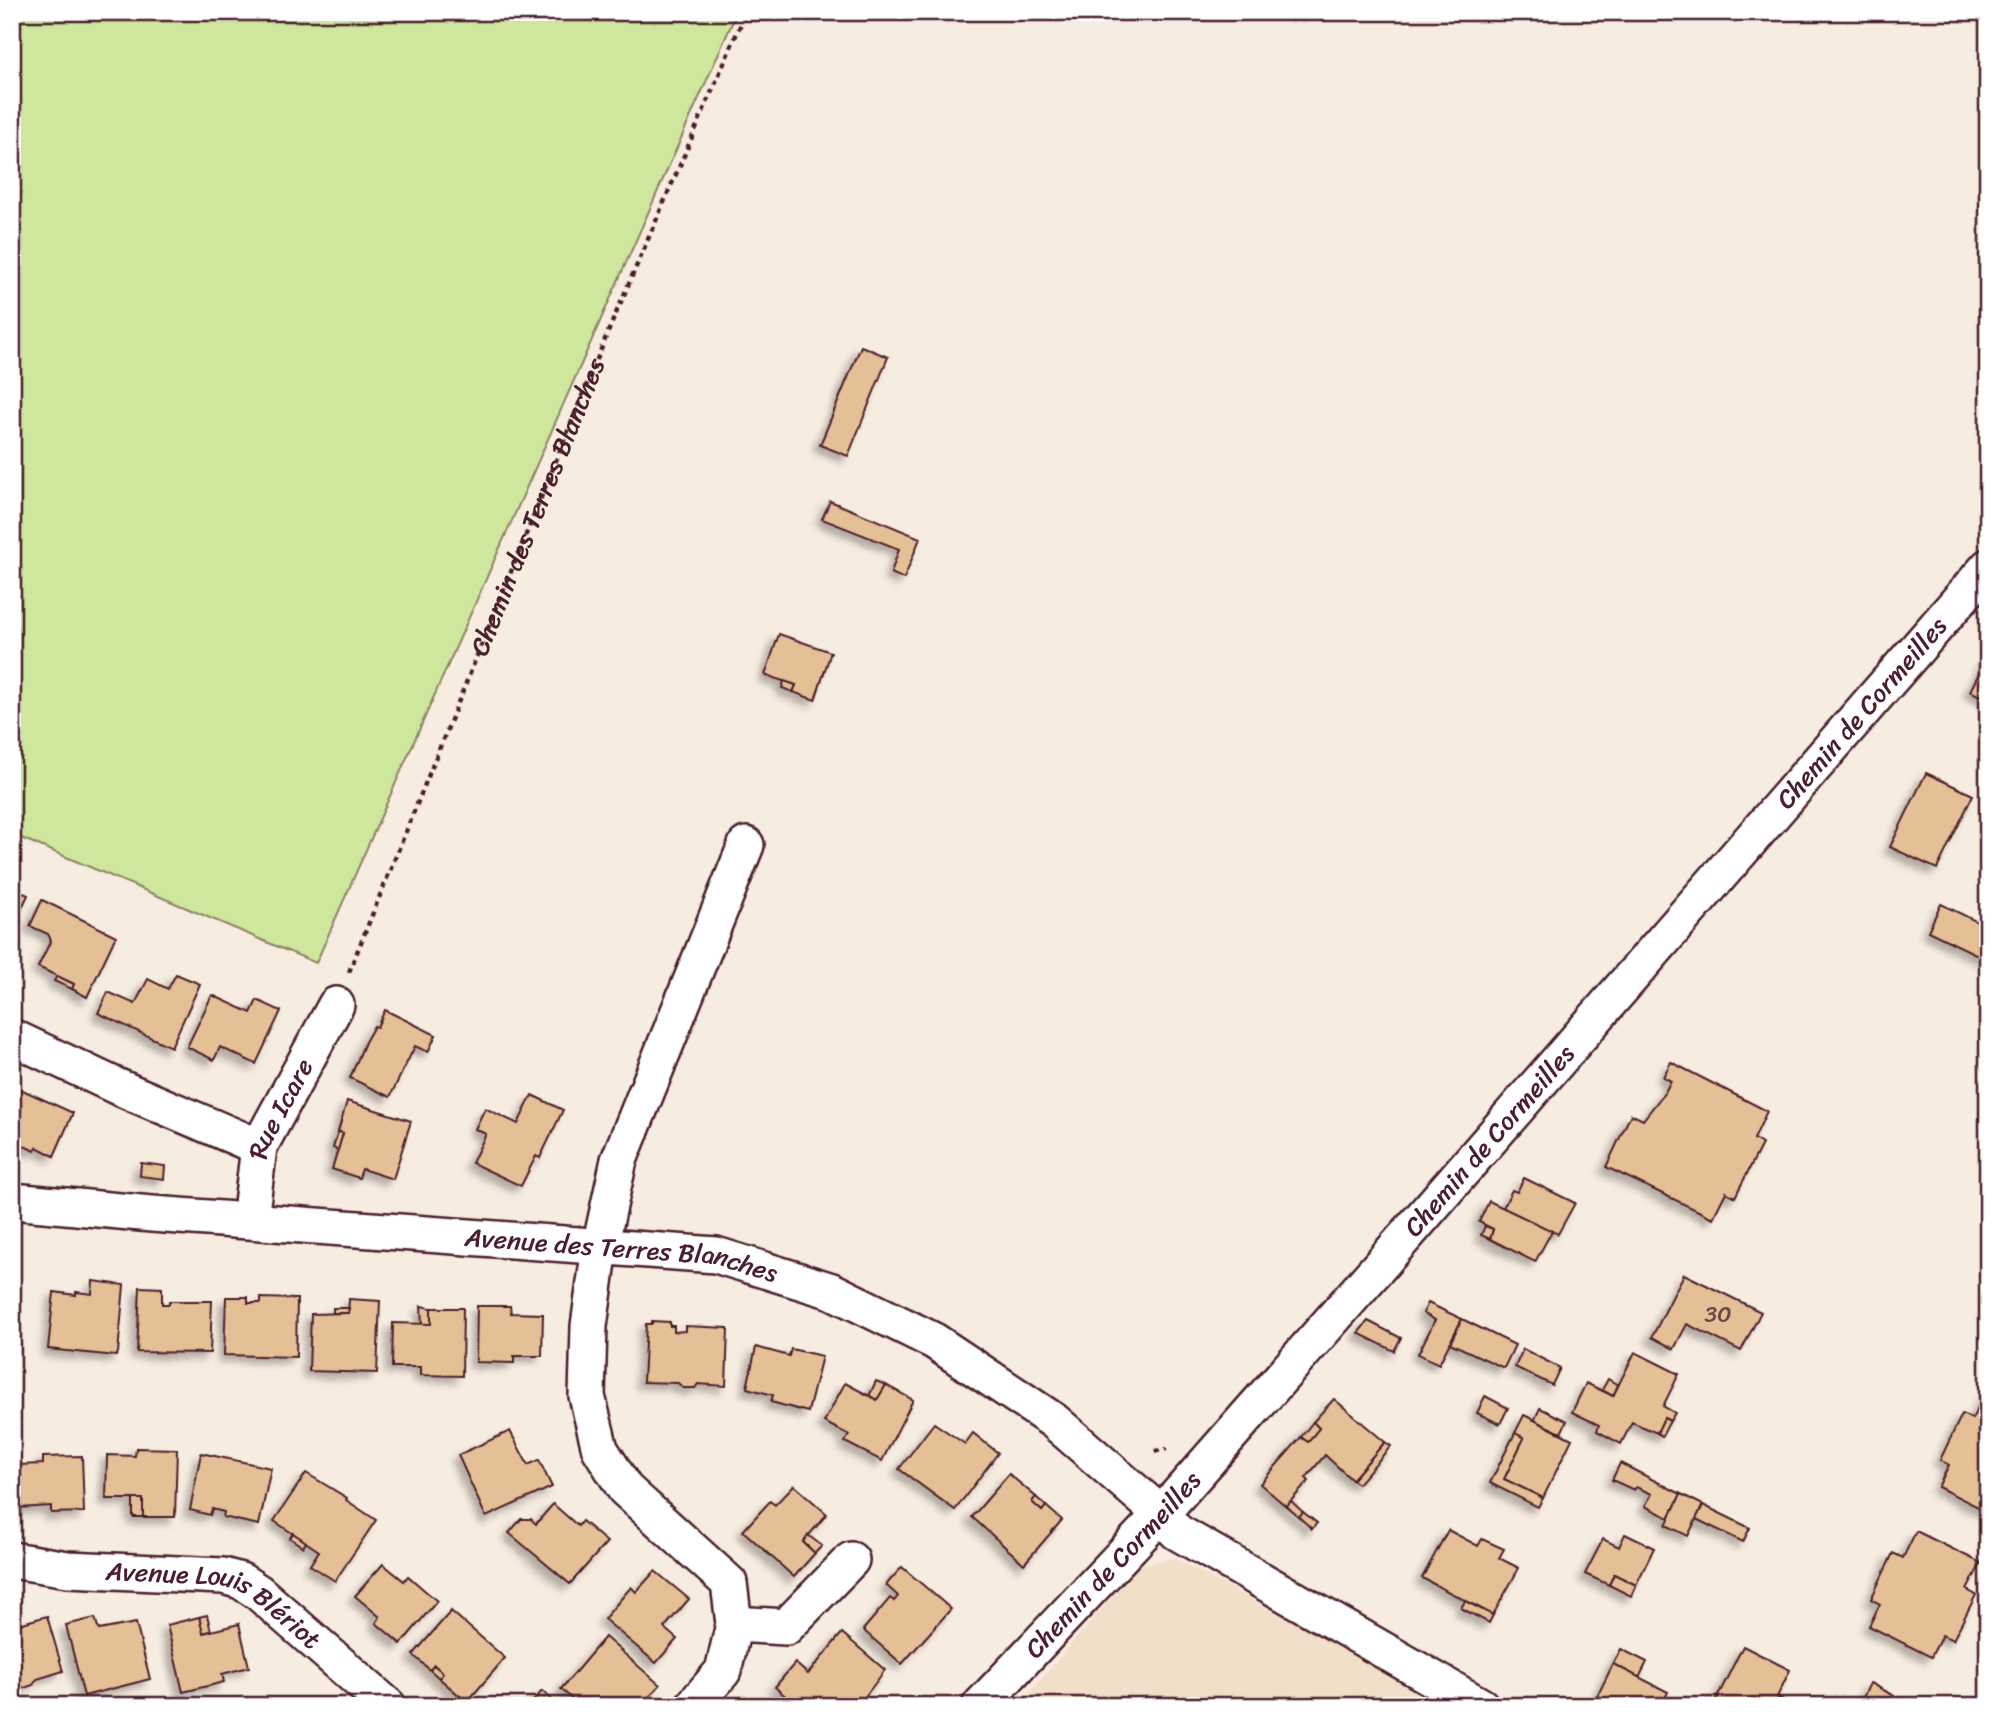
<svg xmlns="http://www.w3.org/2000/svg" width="2000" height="1718" font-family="Sriracha,sans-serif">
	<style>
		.built { fill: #f2dfca }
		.green { fill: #cee79d; stroke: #8c8364; stroke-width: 2 }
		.building { fill: #e5c096; stroke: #4a1f2b; stroke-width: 2; filter: url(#shadow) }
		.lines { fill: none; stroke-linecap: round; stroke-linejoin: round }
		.minor-casing { stroke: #4a1f2b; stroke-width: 40 }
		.path { stroke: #4a1f2b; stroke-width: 4.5; stroke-dasharray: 5 5; stroke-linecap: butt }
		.minor { stroke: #fff; stroke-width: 35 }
		.labels { text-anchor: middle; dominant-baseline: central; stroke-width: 6; stroke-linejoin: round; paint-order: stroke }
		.number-label { font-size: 23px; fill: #714746 }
		.street-label { font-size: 26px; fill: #4a1f2b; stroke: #fff }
	</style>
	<defs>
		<filter id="shadow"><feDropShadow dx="-6" dy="6" stdDeviation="3.5" flood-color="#0004"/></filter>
	</defs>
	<rect width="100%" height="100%" fill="#f7ece0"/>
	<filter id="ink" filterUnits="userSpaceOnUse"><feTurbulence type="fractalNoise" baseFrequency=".0143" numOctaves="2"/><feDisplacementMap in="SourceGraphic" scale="14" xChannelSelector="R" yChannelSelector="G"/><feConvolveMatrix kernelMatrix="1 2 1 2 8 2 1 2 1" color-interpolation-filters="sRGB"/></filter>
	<g filter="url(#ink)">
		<polygon class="built" points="1174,1558 1449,1706 1018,1706 1138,1566"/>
		<polygon class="green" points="12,12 737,12 316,963 12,834"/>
		<g class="building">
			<polygon points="861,346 888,357 848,456 820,445"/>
			<polygon points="830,501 920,538 904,579 891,573 899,549 822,519"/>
			<polygon points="779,634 831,652 815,700 793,692 796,685 765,675"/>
			<polygon points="1988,655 1988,700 1970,691"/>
			<polygon points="784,681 796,685 793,692 782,688"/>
			<polygon points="1926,773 1973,795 1937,869 1890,847"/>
			<polygon points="12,888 28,895 12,929"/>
			<polygon points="42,900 116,936 87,997 72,989 74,984 38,967 51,940 48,934 30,926"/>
			<polygon points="1941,904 1988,927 1988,960 1928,931"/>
			<polygon points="176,974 200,984 171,1047 98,1013 108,992 135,1004 148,979 168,989"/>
			<polygon points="57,976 74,984 72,989 54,981"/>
			<polygon points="212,995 251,1013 257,1000 281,1011 256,1064 220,1047 214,1060 187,1047"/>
			<polygon points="385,1010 436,1035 428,1052 415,1046 390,1097 350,1078 365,1042 374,1026 377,1027"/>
			<polygon points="1671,1062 1767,1111 1754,1139 1762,1144 1735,1197 1726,1192 1713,1218 1606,1167 1631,1114 1643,1120 1665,1092 1671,1081 1663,1077"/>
			<polygon points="16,1087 73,1113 54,1156 37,1147 35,1151 13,1141 12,1088"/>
			<polygon points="532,1095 563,1110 540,1158 536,1156 521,1186 472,1163 486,1134 475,1129 485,1108 518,1124"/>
			<polygon points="347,1101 411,1121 393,1179 362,1169 359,1178 332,1169 343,1133 338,1132"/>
			<polygon points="338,1132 343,1133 338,1150 333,1148"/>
			<polygon points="141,1163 165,1166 164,1179 140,1176"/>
			<polygon points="1524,1178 1575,1203 1558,1234 1503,1208 1512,1190 1517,1192"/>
			<polygon points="1489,1201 1552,1231 1535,1262 1490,1239 1493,1229 1479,1222"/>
			<polygon points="1485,1226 1493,1229 1490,1239 1481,1235"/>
			<polygon points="1684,1274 1761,1312 1741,1351 1687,1324 1674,1349 1652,1337"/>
			<polygon points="93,1281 124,1285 118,1353 116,1356 48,1349 54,1292 76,1295 76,1292 92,1294"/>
			<polygon points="140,1287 162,1288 162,1304 169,1304 169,1301 212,1301 210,1353 137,1352"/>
			<polygon points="226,1297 248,1297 248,1303 261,1303 261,1298 297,1299 296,1357 224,1355"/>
			<polygon points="349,1299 380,1301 377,1373 309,1371 311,1314 348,1313"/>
			<polygon points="1428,1303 1462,1319 1439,1364 1418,1354 1435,1320 1423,1313"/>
			<polygon points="421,1306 431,1308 431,1324 422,1324"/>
			<polygon points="477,1306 510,1306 511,1313 543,1314 542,1356 514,1356 514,1363 476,1362"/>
			<polygon points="333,1308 349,1308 348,1313 333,1313"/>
			<polygon points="431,1308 463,1308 462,1376 420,1375 420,1367 392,1367 393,1323 431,1324"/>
			<polygon points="1462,1319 1515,1345 1504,1368 1450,1343"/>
			<polygon points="652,1321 670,1322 670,1326 674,1326 674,1332 685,1331 685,1326 728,1328 726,1386 698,1384 695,1388 683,1388 678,1383 643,1382 646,1324 652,1324"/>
			<polygon points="1368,1321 1401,1338 1394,1351 1358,1333"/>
			<polygon points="756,1347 789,1356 791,1349 822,1356 808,1412 771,1402 773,1395 747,1388"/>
			<polygon points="1523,1349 1560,1368 1552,1385 1515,1367"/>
			<polygon points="1635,1352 1679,1374 1663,1406 1675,1413 1670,1421 1664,1418 1657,1433 1632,1422 1621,1444 1597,1431 1599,1425 1572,1412 1586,1383 1613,1396"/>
			<polygon points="1608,1379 1618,1385 1613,1396 1602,1390"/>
			<polygon points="876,1381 886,1385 877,1400 869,1396"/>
			<polygon points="845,1383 877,1400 886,1385 913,1400 882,1461 845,1442 849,1435 824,1422"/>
			<polygon points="1986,1392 1988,1393 1988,1512 1938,1487 1949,1465 1940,1460 1962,1414 1972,1419"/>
			<polygon points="1485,1396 1508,1408 1500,1424 1477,1413"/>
			<polygon points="1334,1399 1385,1442 1352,1480 1325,1455 1306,1478 1309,1481 1286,1506 1260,1484 1301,1437 1308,1442 1319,1428 1313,1422"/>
			<polygon points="1540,1408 1567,1421 1561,1433 1534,1421"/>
			<polygon points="1524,1415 1572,1439 1543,1498 1504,1479 1524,1438 1515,1433"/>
			<polygon points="1664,1418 1670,1421 1662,1436 1657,1433"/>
			<polygon points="1313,1422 1319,1428 1308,1442 1301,1437"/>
			<polygon points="934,1423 965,1444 973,1433 998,1453 955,1510 899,1469"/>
			<polygon points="510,1431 528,1465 539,1460 552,1487 486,1517 458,1455"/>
			<polygon points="1515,1433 1524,1438 1504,1479 1543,1498 1538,1507 1490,1483"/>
			<polygon points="1385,1442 1391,1446 1358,1484 1352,1480"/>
			<polygon points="136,1448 177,1449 175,1517 143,1517 143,1499 106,1499 107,1455 135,1456"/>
			<polygon points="201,1453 271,1468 259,1525 223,1517 224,1512 212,1509 210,1515 190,1510"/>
			<polygon points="82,1456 84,1512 51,1513 51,1506 18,1508 16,1465 43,1464 43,1457"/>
			<polygon points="1620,1463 1681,1494 1669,1518 1645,1506 1652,1494 1636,1487 1634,1490 1612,1480"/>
			<polygon points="306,1473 347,1498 346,1500 376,1520 335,1581 310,1565 319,1551 274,1521"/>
			<polygon points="1009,1474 1036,1497 1032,1502 1042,1511 1046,1506 1062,1520 1024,1564 972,1517"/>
			<polygon points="794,1485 827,1514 803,1542 815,1553 794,1577 743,1531 770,1501 775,1505"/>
			<polygon points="1681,1494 1703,1505 1688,1536 1666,1525"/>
			<polygon points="1036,1497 1046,1506 1042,1511 1032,1502"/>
			<rect x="133" y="1499" width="10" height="18"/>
			<polygon points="1291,1501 1303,1512 1299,1517 1286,1506"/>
			<polygon points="553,1504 578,1526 582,1521 607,1542 570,1584 509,1533 521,1519 531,1519 536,1524"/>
			<polygon points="1703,1505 1750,1528 1743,1542 1696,1519"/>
			<polygon points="1303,1512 1317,1523 1312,1529 1299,1517"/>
			<polygon points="1448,1530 1478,1546 1482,1539 1504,1549 1499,1558 1519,1568 1493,1615 1422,1578"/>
			<polygon points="1916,1531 1981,1563 1967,1590 1976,1595 1953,1640 1942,1635 1931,1657 1869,1626 1880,1604 1871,1599 1893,1553 1903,1558"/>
			<polygon points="293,1533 306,1542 303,1547 290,1538"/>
			<polygon points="1625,1534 1654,1548 1636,1585 1614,1574 1609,1585 1585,1574 1603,1539 1619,1547"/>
			<polygon points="808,1535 822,1546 815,1553 803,1542"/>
			<polygon points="383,1564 404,1581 408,1576 437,1601 401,1644 376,1623 380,1617 355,1596"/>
			<polygon points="902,1567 951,1609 902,1664 863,1630 890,1598 894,1601 898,1596 886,1585"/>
			<polygon points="655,1571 689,1599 664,1628 677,1639 656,1663 604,1619 631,1587 636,1592"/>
			<polygon points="1614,1574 1636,1585 1631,1596 1609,1585"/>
			<polygon points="1465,1601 1493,1615 1489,1623 1461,1608"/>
			<polygon points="451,1611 505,1658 467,1702 439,1678 443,1673 434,1665 430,1670 413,1655"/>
			<polygon points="207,1615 211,1631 203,1633 199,1617"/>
			<polygon points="47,1616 63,1671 37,1679 33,1685 24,1688 18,1684 12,1686 12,1626"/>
			<polygon points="199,1617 203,1633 239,1624 249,1667 222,1674 224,1682 183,1692 167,1625"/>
			<polygon points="95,1618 99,1630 136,1623 150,1679 84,1696 66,1625"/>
			<polygon points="842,1633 885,1670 858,1706 797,1706 775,1687 795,1663 808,1674"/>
			<polygon points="605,1637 660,1685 641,1706 637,1706 630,1700 625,1706 580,1706 561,1689"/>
			<polygon points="1743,1646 1790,1670 1777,1697 1795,1706 1713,1706"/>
			<polygon points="1621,1649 1647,1662 1639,1678 1613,1664"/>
			<polygon points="1613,1664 1668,1692 1661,1706 1593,1705"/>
			<polygon points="434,1665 443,1673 439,1678 430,1670"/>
			<polygon points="1870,1683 1914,1706 1859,1706"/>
			<polygon points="542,1691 559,1706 529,1706"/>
		</g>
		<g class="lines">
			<g class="minor-casing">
				<g id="minor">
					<polyline points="12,1037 116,1086 259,1147"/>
					<path id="s2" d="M12,1201l140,13 564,41 116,36 102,50 120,80 107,93 16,18 304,174"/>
					<path id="s3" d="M250,1220l9,-73 77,-142"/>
					<path id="s4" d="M12,1560l56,9 155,7 18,5 17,11 130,114"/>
					<polyline points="734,1624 786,1627 851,1560"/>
					<polyline points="693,1706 723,1671 734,1624 729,1583 625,1489 600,1449 587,1396 589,1326 600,1247 619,1160 746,845"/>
					<path id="s5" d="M980,1706l181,-192 251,-285 576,-662"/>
				</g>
			</g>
			<g class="path">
				<path id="s1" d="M349,972l259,-640 138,-320"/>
				<polyline points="1155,1451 1167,1449"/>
			</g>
			<use href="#minor" class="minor"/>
		</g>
	</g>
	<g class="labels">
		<g class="number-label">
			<text x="1718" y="1314">30</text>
		</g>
		<g class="street-label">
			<text stroke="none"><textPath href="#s1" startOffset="502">Chemin des Terres Blanches</textPath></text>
			<text stroke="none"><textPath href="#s5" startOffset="1328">Chemin de Cormeilles</textPath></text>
			<text stroke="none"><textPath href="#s3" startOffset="117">Rue Icare</textPath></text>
			<text stroke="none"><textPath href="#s5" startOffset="761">Chemin de Cormeilles</textPath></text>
			<text stroke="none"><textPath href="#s2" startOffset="612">Avenue des Terres Blanches</textPath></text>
			<text stroke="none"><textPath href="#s5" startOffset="194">Chemin de Cormeilles</textPath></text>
			<text stroke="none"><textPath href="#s4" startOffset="212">Avenue Louis Blériot</textPath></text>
		</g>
	</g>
	<rect width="2000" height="1718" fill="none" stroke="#fff" stroke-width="42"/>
	<rect x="21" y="21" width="1958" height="1676" fill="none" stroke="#4a1f2b" stroke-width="2.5" filter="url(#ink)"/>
</svg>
